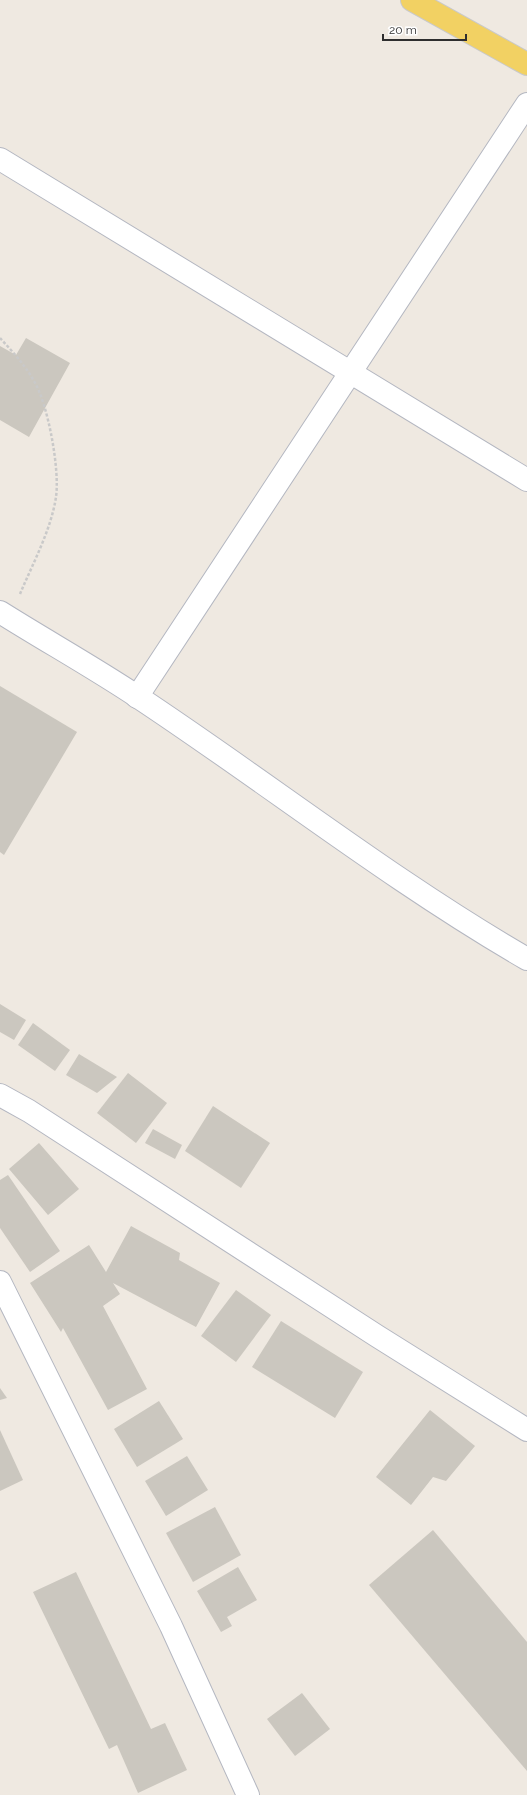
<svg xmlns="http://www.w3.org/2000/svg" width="527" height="1795" font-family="Raleway,sans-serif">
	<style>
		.building { fill: #cbc7bf }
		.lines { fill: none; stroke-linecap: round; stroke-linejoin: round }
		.street-casing { stroke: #b4b7c1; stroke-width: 24 }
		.primary-casing { stroke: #c9c9c9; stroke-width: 24 }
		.path { stroke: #c9c9c9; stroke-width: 2.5; stroke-dasharray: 3 2; stroke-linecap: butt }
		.street { stroke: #fff; stroke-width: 22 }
		.primary { stroke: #f2d163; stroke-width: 22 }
	</style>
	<rect width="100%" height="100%" fill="#efe9e1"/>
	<g class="building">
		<polygon points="26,338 70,363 29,437 0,420 0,346 16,355"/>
		<polygon points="0,686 77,732 4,855 0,852"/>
		<polygon points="0,1004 26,1020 14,1040 0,1032"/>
		<polygon points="33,1023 70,1050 55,1071 18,1045"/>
		<polygon points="79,1054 117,1077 97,1093 66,1075"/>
		<polygon points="128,1073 167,1103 136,1143 97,1113"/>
		<polygon points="213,1106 270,1143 241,1188 185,1151"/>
		<polygon points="153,1129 182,1145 175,1159 145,1143"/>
		<polygon points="39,1143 79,1189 48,1215 9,1169"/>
		<polygon points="8,1175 60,1251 30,1272 0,1228 0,1180"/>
		<polygon points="131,1226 180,1253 179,1260 220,1283 196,1327 113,1283 120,1294 103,1306 147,1389 108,1410 63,1328 61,1332 30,1283 89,1245 106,1272"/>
		<polygon points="236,1290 271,1315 236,1362 201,1336"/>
		<polygon points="281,1321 363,1372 335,1418 252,1367"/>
		<polygon points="0,1388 7,1398 0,1400"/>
		<polygon points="159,1401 183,1439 137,1467 114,1429"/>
		<polygon points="430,1410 475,1446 446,1481 433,1477 411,1505 376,1477"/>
		<polygon points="0,1430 23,1480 0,1491"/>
		<polygon points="187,1456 208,1490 166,1516 145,1481"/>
		<polygon points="215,1507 241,1555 193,1582 166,1533"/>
		<polygon points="433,1530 527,1642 527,1771 369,1585"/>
		<polygon points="238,1567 257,1600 227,1617 232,1626 221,1632 197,1591"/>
		<polygon points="76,1572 151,1729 165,1723 187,1770 138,1793 117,1745 109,1749 33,1592"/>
		<polygon points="302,1693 330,1729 295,1756 267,1719"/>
	</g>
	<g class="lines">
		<g class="street-casing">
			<g id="street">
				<polyline points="0,159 527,480"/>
				<path d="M0,612c46,29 93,55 138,85 130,86 254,184 389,262"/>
				<polyline points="137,697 527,104"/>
				<polyline points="0,1095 29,1111 377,1336 527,1430"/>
				<polyline points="0,1282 171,1626 248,1795"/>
			</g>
		</g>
		<g class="primary-casing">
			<polyline id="primary" points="412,0 527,64"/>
		</g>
		<path class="path" d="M0,338c12,13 25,27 34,43 14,23 26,89 22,116 -5,33 -23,66 -36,97"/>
		<use href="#street" class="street"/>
		<use href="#primary" class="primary"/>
	</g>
	<path d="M383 34v6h83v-6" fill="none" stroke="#2e2e2e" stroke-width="2"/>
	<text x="389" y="34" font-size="12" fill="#2e2e2e" stroke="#ffffff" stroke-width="3" paint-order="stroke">20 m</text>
</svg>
